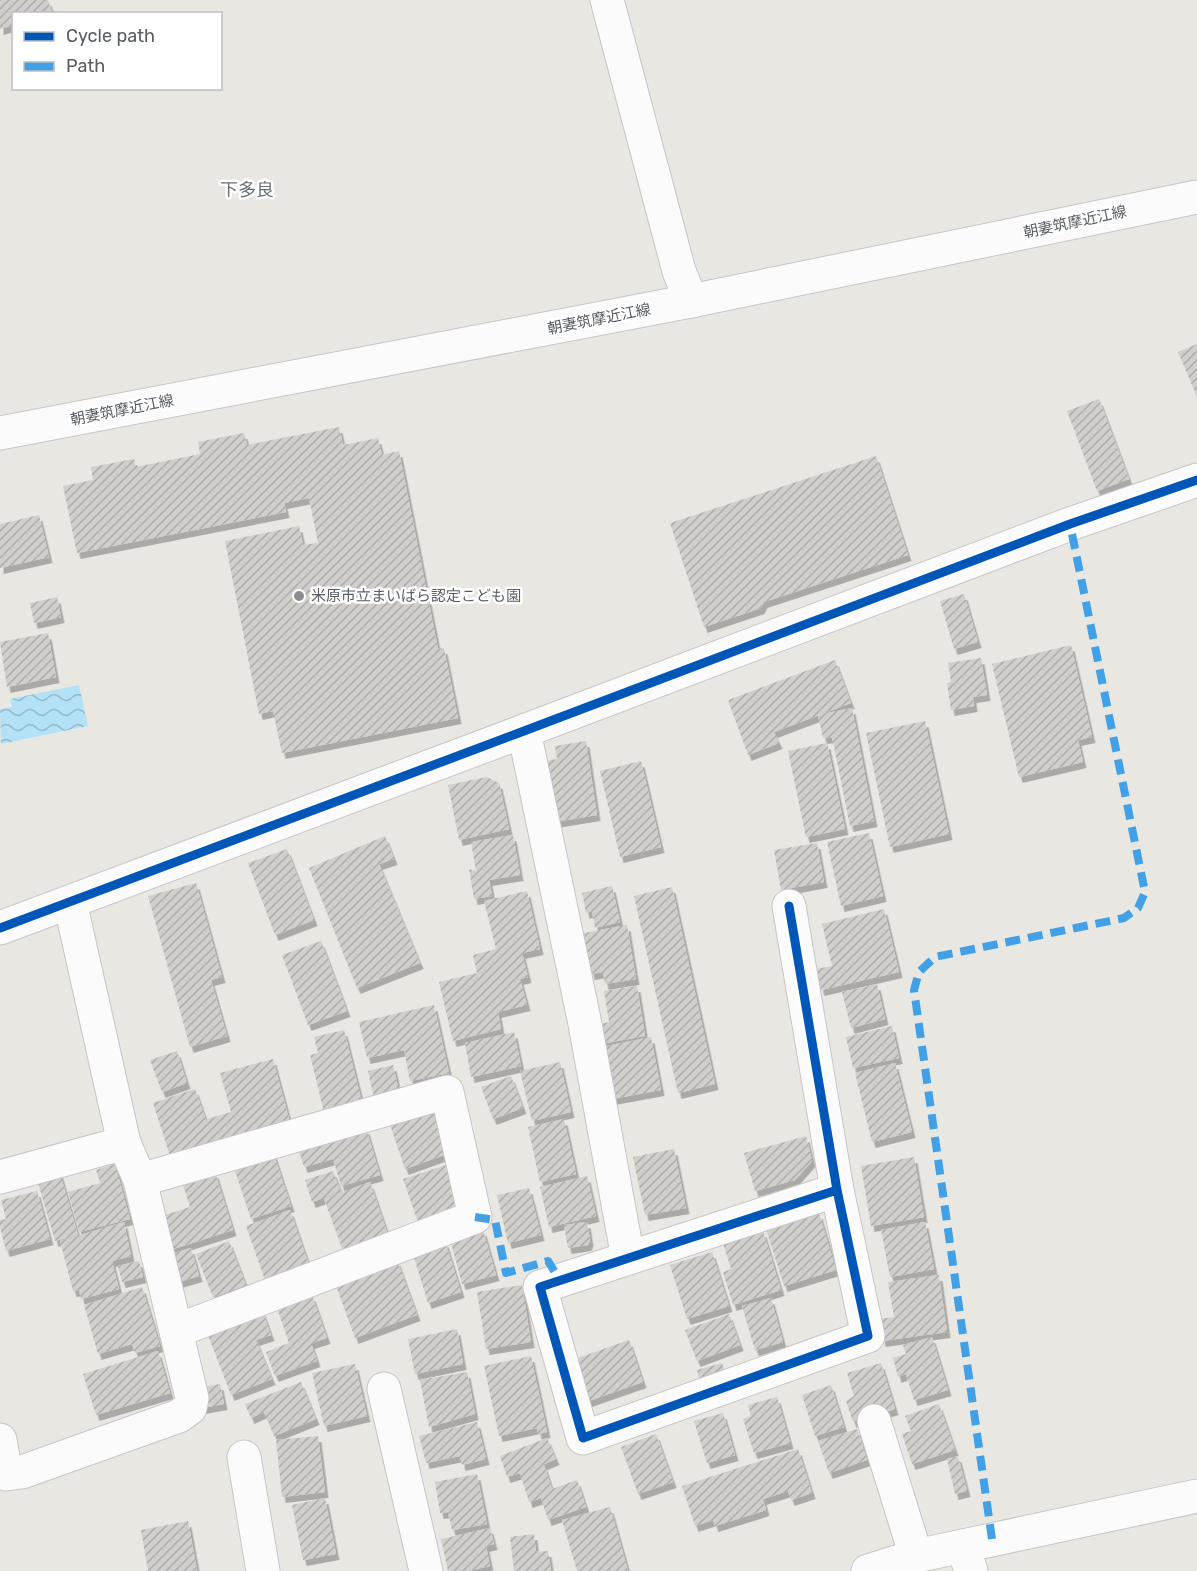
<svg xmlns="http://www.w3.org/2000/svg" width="1197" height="1571" font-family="Rubik,'Noto Sans JP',sans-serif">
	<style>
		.water { fill: url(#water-waves) }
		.building { fill: url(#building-hatch); filter: url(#shadow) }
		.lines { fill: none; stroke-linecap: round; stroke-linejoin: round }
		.street-casing { stroke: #c5c6c5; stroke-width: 35 }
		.secondary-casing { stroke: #c6c6c6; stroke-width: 35 }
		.street { stroke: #fcfbfb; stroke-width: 33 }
		.secondary { stroke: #fcfbfb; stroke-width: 33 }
		.quiet { stroke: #42a1e6; stroke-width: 8; stroke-dasharray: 15 8; stroke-linecap: butt }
		.cycleway-casing { stroke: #fff; stroke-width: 13 }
		.cycleway { stroke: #0057b8; stroke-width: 9 }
		.poi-dot { fill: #8b8d8e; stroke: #fff; stroke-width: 2 }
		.labels { text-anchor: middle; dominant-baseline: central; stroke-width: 5; stroke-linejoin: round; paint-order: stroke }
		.street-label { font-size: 15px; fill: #585d61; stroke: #fff }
		.poi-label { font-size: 15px; fill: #585d61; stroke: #fff; text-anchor: start }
		.quarter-label { font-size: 18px; fill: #696f73; stroke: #fff }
	</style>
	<defs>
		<pattern id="water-waves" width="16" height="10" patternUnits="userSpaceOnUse" patternTransform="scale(1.5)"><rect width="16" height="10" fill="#b3e1f6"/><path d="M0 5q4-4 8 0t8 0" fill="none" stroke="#94bacb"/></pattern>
		<pattern id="building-hatch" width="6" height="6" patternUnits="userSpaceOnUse" patternTransform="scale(1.5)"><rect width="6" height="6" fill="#d1cfcc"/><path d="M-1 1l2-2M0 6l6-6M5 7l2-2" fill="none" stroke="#acaba9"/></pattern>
		<filter id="shadow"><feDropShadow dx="3.5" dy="6" stdDeviation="0" flood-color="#0004"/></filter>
	</defs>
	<rect width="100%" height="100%" fill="#e9e7e2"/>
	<polygon class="water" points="79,685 88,726 1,744 0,709 12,707 10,699"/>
	<g class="building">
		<polygon points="0,0 48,0 52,12 14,14 14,25 0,29"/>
		<polygon points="1197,344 1197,397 1178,352"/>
		<polygon points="1099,399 1129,479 1097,491 1067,411"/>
		<polygon points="339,427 343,445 378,438 382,455 399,451 438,649 444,648 458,718 282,753 273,711 259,714 225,541 299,526 303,545 318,543 309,498 284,503 286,512 77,553 63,486 93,480 91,467 134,459 136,467 200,454 198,442 244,433 247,445"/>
		<polygon points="876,456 908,555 764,602 761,608 704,627 670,523"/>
		<polygon points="39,515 49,557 0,568 0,524"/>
		<polygon points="964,594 978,642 954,649 940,601"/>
		<polygon points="57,597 61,617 34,623 30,603"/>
		<polygon points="48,633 56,677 7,687 0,642"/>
		<polygon points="1071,645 1092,737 1078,740 1083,762 1019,777 992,664"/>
		<polygon points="981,658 987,695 973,697 974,706 951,710 947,683 951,682 948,663"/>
		<polygon points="835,660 851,703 774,732 779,743 748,755 728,700"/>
		<polygon points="852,708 874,821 850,826 832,737 823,738 818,715"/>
		<polygon points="925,721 949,834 890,847 866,733"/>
		<polygon points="586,741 597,815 548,823 544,761 557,759 555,746"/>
		<polygon points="827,743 845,829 806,837 788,751"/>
		<polygon points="641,761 661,847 620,857 600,771"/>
		<polygon points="487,777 499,783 509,829 459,840 448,785"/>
		<polygon points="869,833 883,896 841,906 827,842"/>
		<polygon points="513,835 520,875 489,880 492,896 474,899 469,869 476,871 471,842"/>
		<polygon points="385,836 394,859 379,864 420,963 357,988 309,868"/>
		<polygon points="817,843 824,882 781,890 774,850"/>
		<polygon points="287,849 314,920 275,935 248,863"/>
		<polygon points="196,883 222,977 211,980 227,1036 190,1047 148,896"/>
		<polygon points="612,886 620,922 595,928 592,911 586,913 582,893"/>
		<polygon points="672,887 715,1084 678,1093 634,896"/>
		<polygon points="527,891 540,949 522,953 528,977 520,979 527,1005 498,1012 501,1029 453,1041 439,982 477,973 473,955 496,949 484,901"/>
		<polygon points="884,909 899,972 821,990 816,969 832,966 822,924"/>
		<polygon points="627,925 636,979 605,984 603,972 591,974 584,933"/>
		<polygon points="321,941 347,1011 308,1025 282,955"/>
		<polygon points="877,984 885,1019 851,1028 842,992"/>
		<polygon points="637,986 645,1036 595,1045 591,1026 609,1022 604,991"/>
		<polygon points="434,1005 449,1073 410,1081 404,1050 367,1058 359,1022"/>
		<polygon points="892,1026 899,1058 853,1068 846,1037"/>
		<polygon points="344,1030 362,1103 324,1112 310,1055 318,1053 314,1037"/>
		<polygon points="514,1032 521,1066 471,1077 465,1043"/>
		<polygon points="651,1037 661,1090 612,1099 602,1047"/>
		<polygon points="177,1051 187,1083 162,1092 150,1060"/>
		<polygon points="273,1059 290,1123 170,1156 153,1103 195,1089 210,1131 207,1119 231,1112 220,1073"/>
		<polygon points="560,1062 571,1112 532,1121 520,1071"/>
		<polygon points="895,1063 912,1132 872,1142 855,1073"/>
		<polygon points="393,1065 399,1092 374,1098 368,1071"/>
		<polygon points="511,1076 523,1108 493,1119 481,1087"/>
		<polygon points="430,1104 447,1154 405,1169 388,1119"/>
		<polygon points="564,1119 576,1174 540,1182 528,1127"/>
		<polygon points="366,1128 380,1175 341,1186 333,1159 304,1167 298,1148"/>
		<polygon points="806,1136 812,1161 795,1180 755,1191 744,1153"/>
		<polygon points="674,1149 686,1208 645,1215 633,1157"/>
		<polygon points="273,1152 291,1206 251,1219 233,1165"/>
		<polygon points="914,1157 924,1217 871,1226 861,1166"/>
		<polygon points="452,1163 467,1208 419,1225 403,1179"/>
		<polygon points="115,1164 130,1219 79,1232 68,1192 100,1183 96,1170"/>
		<polygon points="59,1170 78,1235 55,1241 36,1176"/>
		<polygon points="333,1171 341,1192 312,1202 305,1180"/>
		<polygon points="215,1172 233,1230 170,1250 159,1217 190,1207 182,1182"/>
		<polygon points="587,1176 596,1216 549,1227 540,1187"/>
		<polygon points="370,1182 388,1235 343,1251 324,1199"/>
		<polygon points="529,1188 541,1235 508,1243 497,1195"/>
		<polygon points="37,1191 50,1239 6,1251 0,1227 0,1220 6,1219 1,1200"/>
		<polygon points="290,1210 310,1268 266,1283 246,1226"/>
		<polygon points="819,1213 836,1270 784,1286 766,1229"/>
		<polygon points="124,1222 131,1256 112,1261 119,1289 81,1299 79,1290 73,1291 60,1241"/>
		<polygon points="587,1222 590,1240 588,1245 568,1248 564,1225"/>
		<polygon points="925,1222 934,1269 890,1277 881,1230"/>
		<polygon points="483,1230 496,1275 462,1284 450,1239"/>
		<polygon points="763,1231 781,1290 733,1305 723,1272 731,1269 723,1243"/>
		<polygon points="229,1241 246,1285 213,1297 196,1254"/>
		<polygon points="445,1241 461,1292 428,1303 412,1251"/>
		<polygon points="191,1248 199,1276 172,1284 164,1256"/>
		<polygon points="712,1252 729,1306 687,1319 670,1265"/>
		<polygon points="397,1260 417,1315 355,1338 335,1283"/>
		<polygon points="139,1261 143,1277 122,1282 118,1266"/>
		<polygon points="939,1275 947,1332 882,1341 879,1319 894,1317 888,1282"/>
		<polygon points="522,1285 531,1342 486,1349 477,1292"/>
		<polygon points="142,1287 160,1346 135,1353 132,1344 98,1354 84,1305"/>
		<polygon points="312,1295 327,1338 311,1343 317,1361 275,1376 266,1352 289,1343 277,1308"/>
		<polygon points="771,1298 783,1342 755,1350 742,1306"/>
		<polygon points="262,1310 271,1335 256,1340 272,1379 231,1395 206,1330"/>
		<polygon points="729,1314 740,1345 697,1361 685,1330"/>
		<polygon points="457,1329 463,1364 415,1374 408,1339"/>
		<polygon points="932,1337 948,1390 914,1400 906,1374 898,1377 893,1358 906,1354 903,1345"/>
		<polygon points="629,1340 643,1382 583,1403 569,1361"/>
		<polygon points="158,1351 170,1393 96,1415 83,1374"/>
		<polygon points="531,1356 547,1432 538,1434 537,1428 499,1436 484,1366"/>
		<polygon points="722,1363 725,1372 699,1379 697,1370"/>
		<polygon points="881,1363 895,1409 853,1422 846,1401 854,1396 847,1373"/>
		<polygon points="355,1364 367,1416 324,1426 312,1373"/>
		<polygon points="467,1372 475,1414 429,1427 420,1380"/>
		<polygon points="301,1382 316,1419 274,1436 264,1412 251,1418 245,1404"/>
		<polygon points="220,1384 224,1404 202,1408 198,1388"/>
		<polygon points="831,1385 844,1427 815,1436 802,1395"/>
		<polygon points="777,1397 790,1443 754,1453 743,1419 751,1416 748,1405"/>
		<polygon points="939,1404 955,1450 912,1464 902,1434 911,1431 905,1416"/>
		<polygon points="723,1413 735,1455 707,1463 694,1421"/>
		<polygon points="477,1422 486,1459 462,1465 460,1456 426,1463 419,1436"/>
		<polygon points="857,1429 867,1460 829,1473 818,1441"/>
		<polygon points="656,1434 673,1482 638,1494 621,1447"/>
		<polygon points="318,1436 325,1492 282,1497 276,1440"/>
		<polygon points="547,1438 556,1459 535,1468 544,1465 552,1489 577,1480 586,1507 548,1520 541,1498 529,1502 520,1473 507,1477 500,1456"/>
		<polygon points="798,1449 812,1493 791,1500 788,1491 763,1499 766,1510 715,1526 713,1520 695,1526 682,1486"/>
		<polygon points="958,1456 967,1491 955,1494 947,1459"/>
		<polygon points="477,1474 487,1524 452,1530 448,1512 440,1513 435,1482"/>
		<polygon points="325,1498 336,1554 303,1560 292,1505"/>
		<polygon points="610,1507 628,1571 577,1571 562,1520"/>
		<polygon points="188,1521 197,1571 148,1571 141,1530"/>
		<polygon points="490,1528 494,1544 486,1546 490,1566 468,1571 448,1571 441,1539"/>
		<polygon points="534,1534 536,1552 548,1551 551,1571 514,1571 510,1537"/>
	</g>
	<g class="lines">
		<g class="street-casing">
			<g id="street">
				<polyline points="607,0 679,271 691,301"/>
				<polyline points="524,731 585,1024 628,1258"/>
				<polyline points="789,906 837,1190 868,1336 583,1438 540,1287 837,1190"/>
				<polyline points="0,1177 124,1143"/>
				<polyline points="140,1180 447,1092 475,1217 176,1331"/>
				<polyline points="384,1389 426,1571"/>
				<polyline points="874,1421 916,1556"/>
				<polyline points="0,1440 6,1474 22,1472 179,1416 190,1408 192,1398 140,1180 124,1143 70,902"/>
				<polyline points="244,1457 263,1571"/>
				<polyline points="963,1546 1197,1496"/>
				<polyline points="868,1571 916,1556 963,1546 971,1571"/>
			</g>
		</g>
		<g class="secondary-casing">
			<g id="secondary">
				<polyline points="0,433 691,301 1197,197"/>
				<polyline points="0,928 524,731 1070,524 1197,480"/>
			</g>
		</g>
		<use href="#street" class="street"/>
		<use href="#secondary" class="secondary"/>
		<g class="quiet">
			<polyline points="475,1217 495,1220 506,1273 548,1261 560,1280"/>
			<polyline points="992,1539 914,990 919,972 935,957 1124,918 1138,908 1145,892 1070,524"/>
		</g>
		<g class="cycleway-casing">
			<g id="cycleway">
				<polyline points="789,906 837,1190 868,1336 583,1438 540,1287 837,1190"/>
				<polyline points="0,928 524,731 1070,524 1197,480"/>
			</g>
		</g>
		<use href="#cycleway" class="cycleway"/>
	</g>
	<circle class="poi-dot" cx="299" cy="596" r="6"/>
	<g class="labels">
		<g class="street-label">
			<text transform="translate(1075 222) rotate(-12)">朝妻筑摩近江線</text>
			<text transform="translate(599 319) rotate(-11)">朝妻筑摩近江線</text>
			<text transform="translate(122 410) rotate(-11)">朝妻筑摩近江線</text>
		</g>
		<g class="poi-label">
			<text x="311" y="596">米原市立まいばら認定こども園</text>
		</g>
		<g class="quarter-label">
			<text x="247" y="190">下多良</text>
		</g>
	</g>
	<rect x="12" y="12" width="210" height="78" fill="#ffffff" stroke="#bcbec0" stroke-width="1.5"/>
	<rect x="24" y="32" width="30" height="9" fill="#0057b8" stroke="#bcbec0" stroke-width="1.5"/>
	<text x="66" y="42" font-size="18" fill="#585d61">Cycle path</text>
	<rect x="24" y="62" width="30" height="9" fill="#42a1e6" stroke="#bcbec0" stroke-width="1.5"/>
	<text x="66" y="72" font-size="18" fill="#585d61">Path</text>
</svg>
